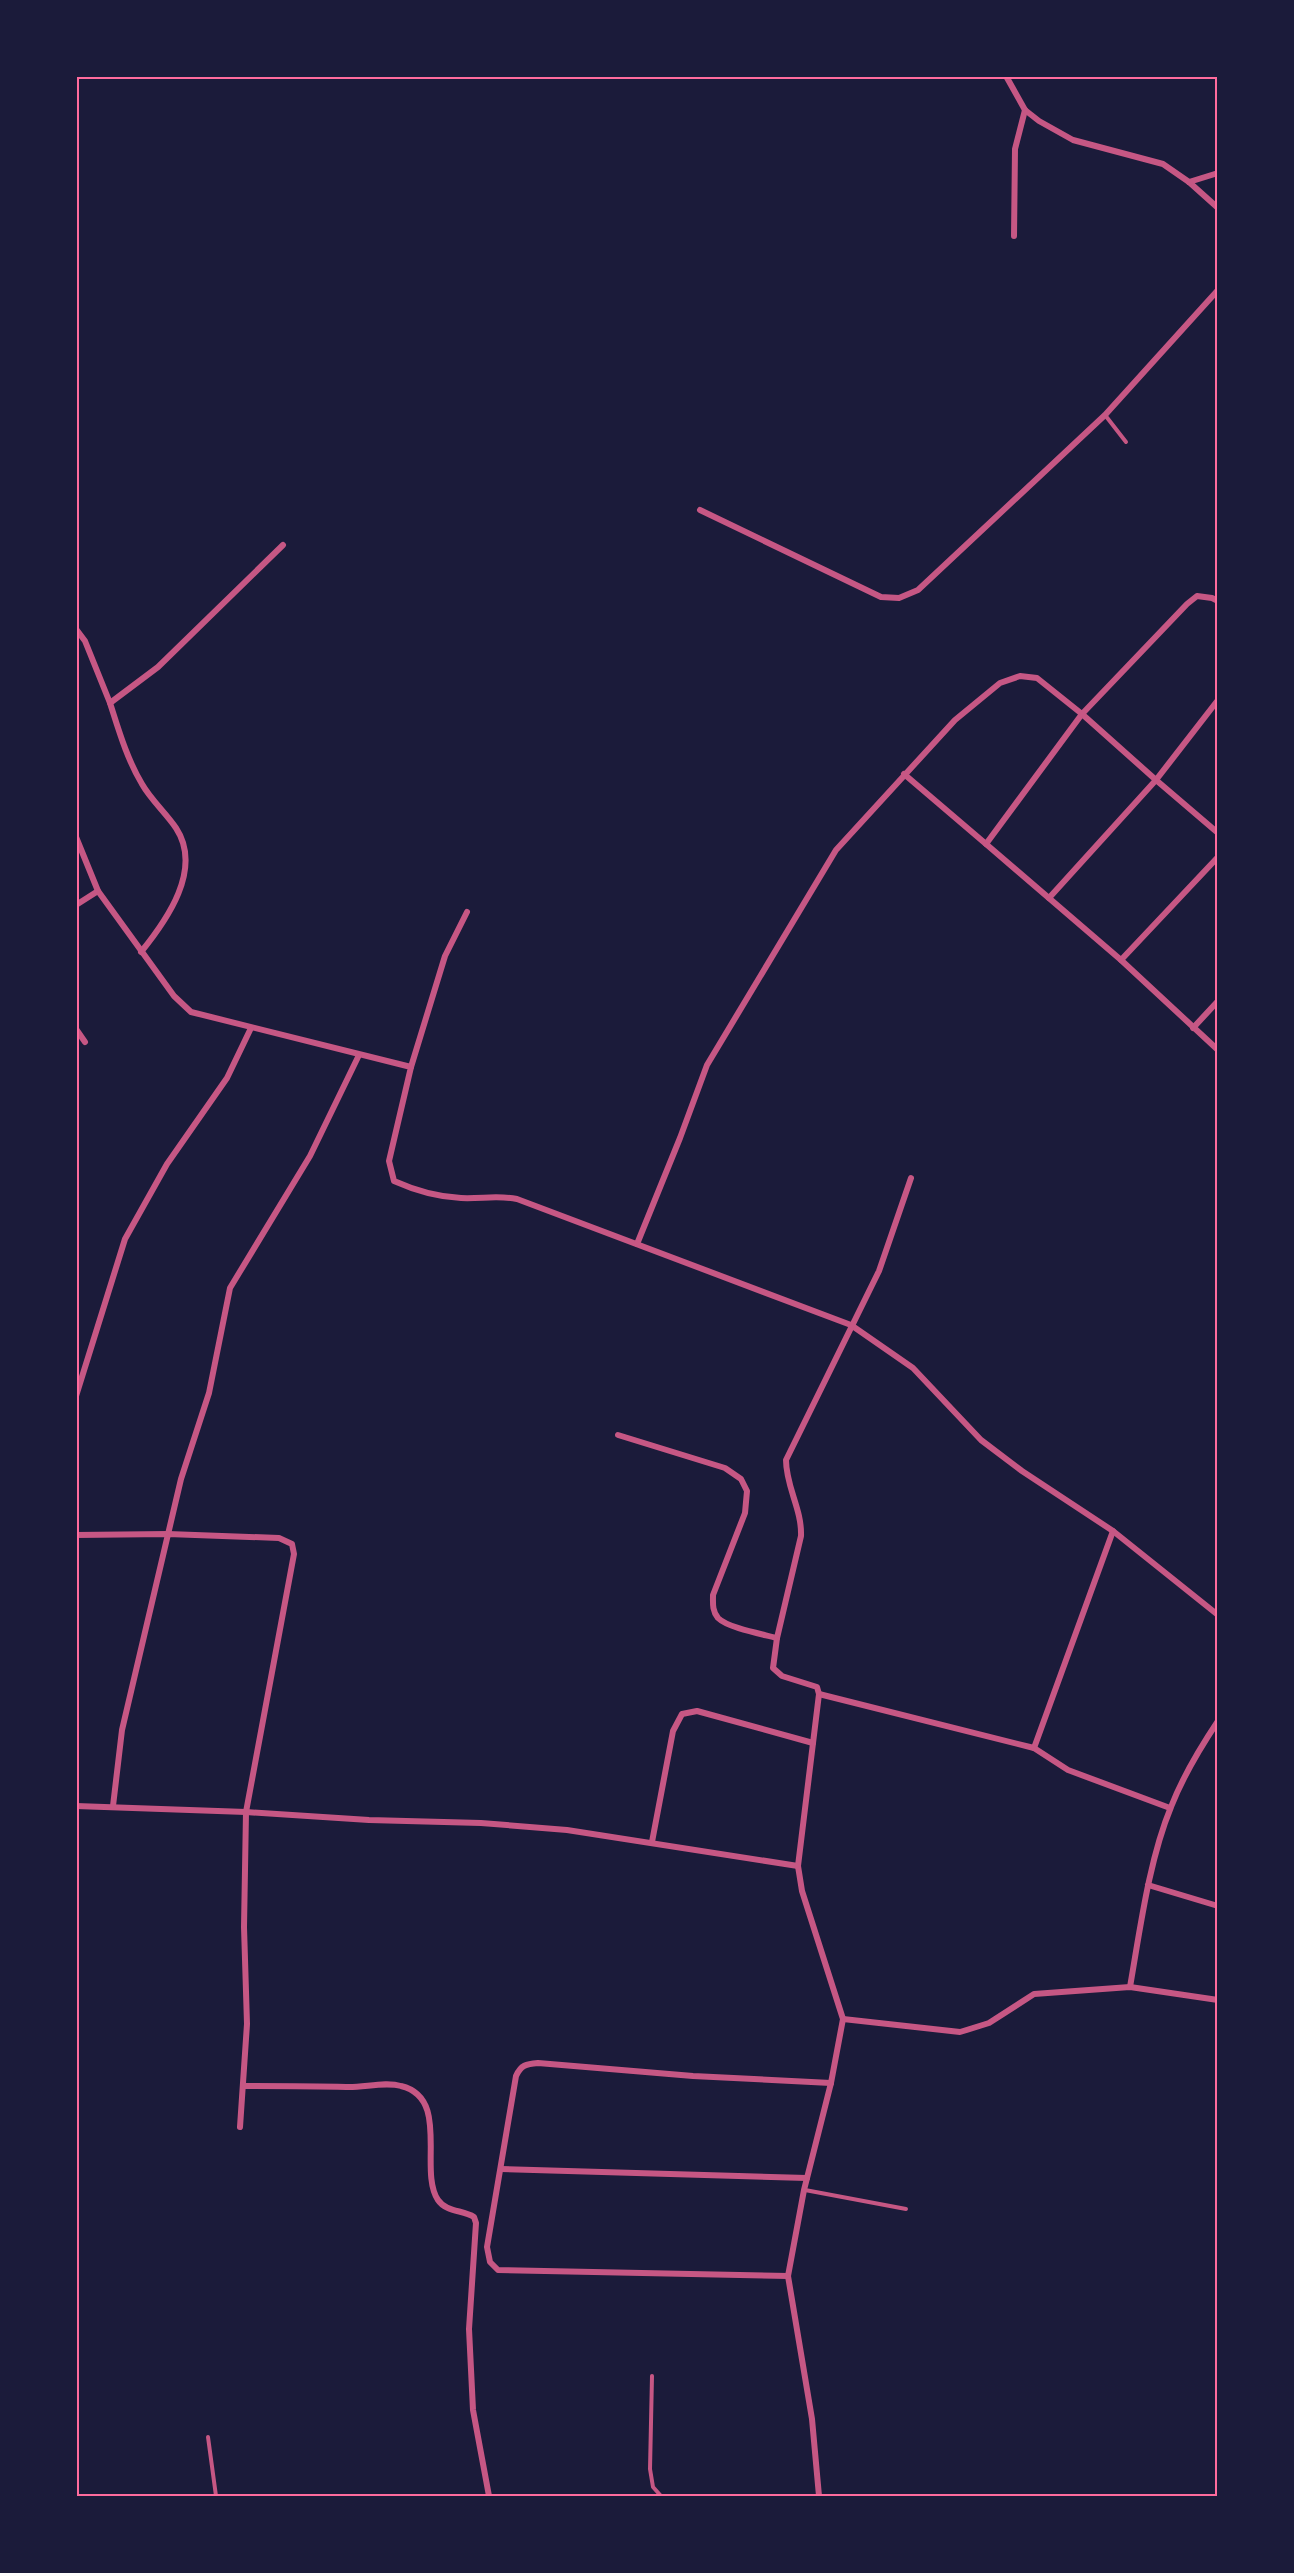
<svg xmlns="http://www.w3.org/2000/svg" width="1294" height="2573" font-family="'Roboto Condensed',sans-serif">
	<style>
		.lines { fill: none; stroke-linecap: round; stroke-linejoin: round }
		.service { stroke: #c65784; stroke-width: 4 }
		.minor { stroke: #c65784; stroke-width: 6 }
		.neatline { fill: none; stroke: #ff6b9d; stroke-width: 2 }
	</style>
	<rect width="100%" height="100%" fill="#1b1b3a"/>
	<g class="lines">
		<g class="service">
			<polyline points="1105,415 1126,442"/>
			<polyline points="805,2190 906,2209"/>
			<polyline points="652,2376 650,2469 653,2487 661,2496"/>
			<polyline points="208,2437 216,2496"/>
		</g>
		<g class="minor">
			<polyline points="1006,76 1025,110 1039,121 1073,140 1163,164 1189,182 1218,208"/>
			<polyline points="1189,182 1218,173"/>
			<polyline points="1014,236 1015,149 1025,110"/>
			<polyline points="700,510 881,597 899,598 918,590 1105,415 1218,290"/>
			<polyline points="76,629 85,641 110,703"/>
			<polyline points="904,774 986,844 1082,714 1156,780 1218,700"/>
			<path d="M76,837l22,54 76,105 17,16 220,55 -22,94 5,20c20,9 45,16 67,17 20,1 37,-3 56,1l334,126 62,43 68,72 41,31 91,60 105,84"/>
			<polyline points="986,844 1121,960 1218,857"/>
			<polyline points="1049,898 1156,780 1218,833"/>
			<polyline points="76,905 98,891"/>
			<path d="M141,952c26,-32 62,-83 35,-124 -10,-15 -25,-28 -34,-44 -15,-25 -23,-53 -32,-81l48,-36 125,-122"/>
			<polyline points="1121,960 1218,1050"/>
			<polyline points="1193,1028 1218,1001"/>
			<polyline points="76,1029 85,1042"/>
			<polyline points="411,1067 445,956 467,912"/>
			<polyline points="637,1244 680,1138 707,1065 836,850 955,720 1000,683 1020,676 1037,678 1082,714 1187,604 1197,596 1212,598 1218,601"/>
			<polyline points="76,1396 125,1239 167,1164 227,1078 251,1028"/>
			<path d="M618,1435l107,33 16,11 6,12 -2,22 -32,82c0,8 -1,16 5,23 10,10 44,16 59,20"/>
			<polyline points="76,1535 168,1534 279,1538 292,1544 294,1554 246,1812 244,1927 247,2024 240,2127"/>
			<polyline points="819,1694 1034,1748 1068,1770 1170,1808"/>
			<polyline points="1034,1748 1113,1531"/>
			<polyline points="76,1806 246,1812 369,1820 481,1823 567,1830 798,1866"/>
			<polyline points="113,1806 122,1730 181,1479 209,1393 230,1288 310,1156 359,1055"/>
			<polyline points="652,1842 673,1731 682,1714 697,1711 813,1743"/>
			<polyline points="1148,1885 1218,1906"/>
			<path d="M1130,1987c10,-57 19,-127 41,-180 12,-31 29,-59 47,-86"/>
			<polyline points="843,2019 960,2032 989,2023 1034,1994 1130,1987 1218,2000"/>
			<path d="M245,2086c34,0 67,0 101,1 17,1 39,-6 55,-1 50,12 17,84 37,114 8,12 25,10 36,17l2,6 -7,106 4,81 16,86"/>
			<polyline points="501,2169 807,2178"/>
			<path d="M788,2276l-290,-6 -8,-8 -3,-15 29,-171c5,-11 10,-12 22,-13l155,13 138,7"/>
			<path d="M819,2496l-7,-77 -24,-143 16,-86 27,-107 12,-64 -41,-128 -4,-25 21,-172 -2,-7 -35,-11 -9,-8 4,-30 24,-102c1,-27 -15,-49 -15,-76l93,-189 32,-93"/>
		</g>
	</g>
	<rect width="1294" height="2573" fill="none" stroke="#1b1b3a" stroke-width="156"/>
	<rect x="78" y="78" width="1138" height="2417" class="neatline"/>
</svg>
